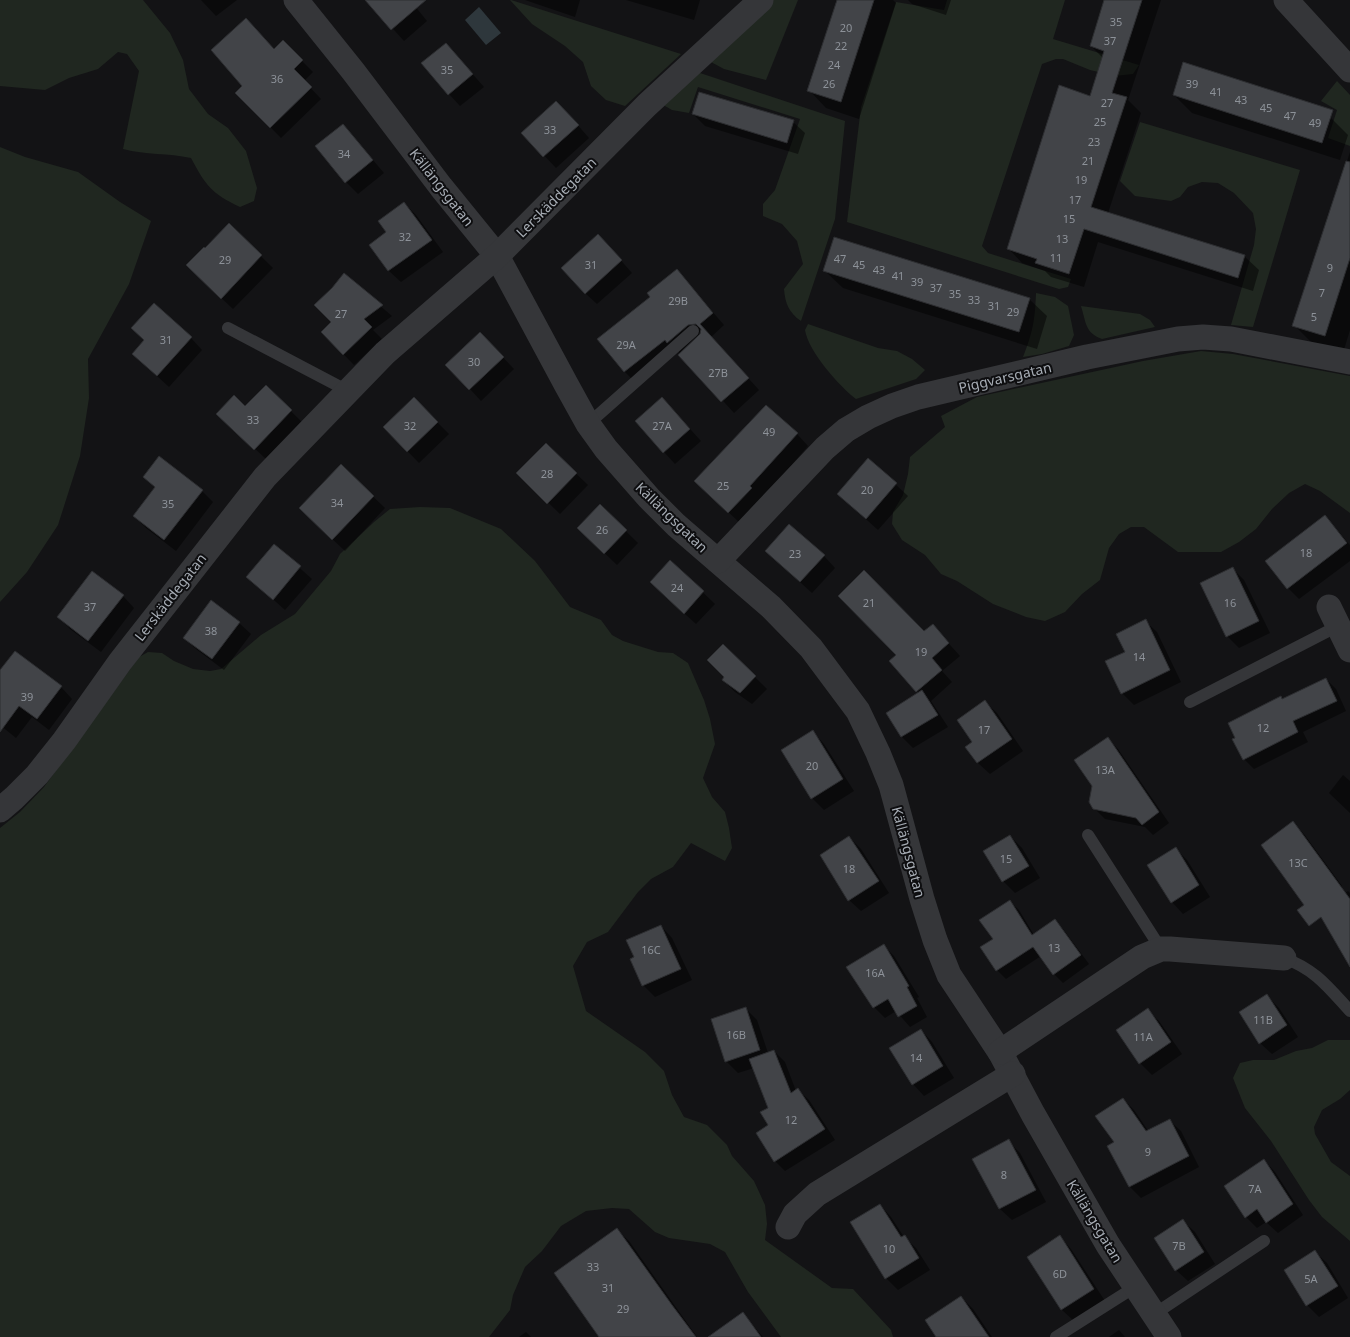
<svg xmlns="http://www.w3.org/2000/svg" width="1350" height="1337" font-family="'Noto Sans',sans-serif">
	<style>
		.green { fill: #202720 }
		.water { fill: #2e373c }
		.shadow { fill: #0007 }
		.building { fill: #424448; stroke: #2d2e31 }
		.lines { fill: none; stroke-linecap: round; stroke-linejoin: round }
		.lane { stroke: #353639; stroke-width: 12 }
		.street { stroke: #353639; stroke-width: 25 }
		.labels { text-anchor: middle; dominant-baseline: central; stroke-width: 4; stroke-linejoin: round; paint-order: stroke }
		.number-label { font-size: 11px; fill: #8d9299 }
		.street-label { font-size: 14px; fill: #a6acb4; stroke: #0e0e10 }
	</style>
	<rect width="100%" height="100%" fill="#131315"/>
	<g class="green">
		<path d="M0,0h143l27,33 13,27 6,29 19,25 20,14 18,23 11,37 -3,13 -14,6c-29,-14 -34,-21 -49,-49 -23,-5 -45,-3 -68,-9l16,-78 -12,-17 -9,-2 -20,17 -29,9 -24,12 -45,-4z"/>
		<polygon points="510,0 511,0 681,54 625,106 606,100 591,86 583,62 565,46 532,24"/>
		<polygon points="773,0 798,0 766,80 724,69 711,62"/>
		<polygon points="947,0 1065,0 1053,39 1139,65 1133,74 1115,76 1090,70 1063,59 1056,59 1042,64 982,246 988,253 1071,279 1068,287 1059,289 847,222 861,107 896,2 944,10"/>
		<path d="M697,72l148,49 -10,98 -34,102c-12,-8 -16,-18 -17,-32l19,-25 -6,-23 -15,-17 -19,-8v-12l12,-14 25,-71 -102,-32 -9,26 -17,-3 -7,-4v-6z"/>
		<polygon points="1337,81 1350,95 1350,146 1328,138 1337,110 1321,101"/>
		<polygon points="1140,122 1300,170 1253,327 1231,325 1254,245 1256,229 1253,213 1234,193 1218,183 1202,182 1188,187 1180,197 1171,201 1135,196 1120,181"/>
		<polygon points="0,147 25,157 78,172 120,202 151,221 129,284 88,359 89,398 80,456 58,525 27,572 0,602"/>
		<path d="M1036,293l19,4 13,9 6,29 -5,11 -27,8 -19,3c10,-25 12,-38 13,-64z"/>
		<path d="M1081,306l59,8 10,6 5,7 -53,12c-17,-6 -16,-17 -21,-33z"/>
		<path d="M808,324l70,24 19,3 15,8 13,11 -9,9 -60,20c-16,-12 -48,-48 -51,-69z"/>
		<polygon points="1201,351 1233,354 1350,376 1350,513 1320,491 1305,484 1289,493 1272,509 1256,529 1239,542 1221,552 1178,552 1144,527 1131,527 1119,534 1109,548 1100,580 1082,594 1065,612 1045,621 1026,617 993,604 957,581 941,574 925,555 902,540 892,524 893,512 903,495 908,474 910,457 945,427 941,416 977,397 1143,361"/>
		<polygon points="420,507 450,508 501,529 535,561 570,607 601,620 612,635 623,641 658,652 673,653 688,663 704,700 710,719 715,744 703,778 712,797 725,812 729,828 732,848 725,861 691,843 673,867 651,879 638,892 608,932 587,942 573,966 586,1011 645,1052 664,1071 672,1095 684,1117 707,1125 727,1145 732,1156 754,1181 765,1205 767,1224 765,1240 832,1288 853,1289 891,1330 893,1337 781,1337 748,1292 725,1252 710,1244 669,1238 655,1232 629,1209 612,1208 586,1211 561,1226 542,1251 525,1267 513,1295 510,1310 489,1337 0,1337 0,828 20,812 44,787 139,657 148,652 162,653 174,661 193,669 210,671 221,669 261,635 295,614 331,571 340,554 374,522 390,509"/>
		<polygon points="1328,1040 1350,1040 1350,1090 1340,1099 1322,1110 1314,1127 1315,1134 1331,1162 1350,1176 1350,1241 1322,1217 1309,1200 1271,1141 1245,1108 1233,1078 1240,1063 1253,1060 1274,1060 1296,1051 1312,1048"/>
	</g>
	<polygon class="water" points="479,7 501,33 486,45 465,20"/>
	<g class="shadow">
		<polygon points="201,0 237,0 216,16"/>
		<polygon points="367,0 410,0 427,21 404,41"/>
		<polygon points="525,0 580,0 575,17"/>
		<polygon points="626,0 700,0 694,20"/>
		<polygon points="838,0 893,0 896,3 859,119 826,108 809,90"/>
		<polygon points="908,0 951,0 946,15 912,4"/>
		<polygon points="1106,0 1161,0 1128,100 1141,113 1108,213 1244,256 1259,270 1253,291 1098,242 1084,287 1051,277 1045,271 1022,263 1008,248 1091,97 1103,58 1091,46"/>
		<polygon points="283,42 313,72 304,81 321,99 281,138 237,93"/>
		<polygon points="446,44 484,87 460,106 449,94"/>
		<polygon points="1174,95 1330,117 1348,135 1340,160 1192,113"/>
		<polygon points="568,114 589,138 556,168 523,133"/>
		<polygon points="693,114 793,122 805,133 798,154 705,126"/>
		<polygon points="343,125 384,173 358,194 346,182"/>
		<polygon points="1350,152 1350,330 1343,353 1312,343 1294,325"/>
		<polygon points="404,203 416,215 443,252 401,282 389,271 371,245 388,233"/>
		<polygon points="229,225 273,268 233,309 199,277 205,250"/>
		<polygon points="610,248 632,273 597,304 585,293"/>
		<polygon points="677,271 724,325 711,337 759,390 734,413 678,351 636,383 625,372 599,339 652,297"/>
		<polygon points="825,271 1029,299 1047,316 1037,349 843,288"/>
		<polygon points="344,275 392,316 373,330 382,339 354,365 322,332 333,322 333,289"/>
		<polygon points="191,338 202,350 169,387 145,365 145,341"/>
		<polygon points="492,346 514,369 481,401 470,389"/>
		<polygon points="266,387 303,423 267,460 230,425"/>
		<polygon points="662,398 701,441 675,464 664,452"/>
		<polygon points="414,399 449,434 419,463 384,427"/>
		<polygon points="797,434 808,446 741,524 708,493"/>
		<polygon points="546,445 588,485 560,514 518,473"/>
		<polygon points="869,460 908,496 878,530 838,494"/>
		<polygon points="341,466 385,508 345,551 312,520"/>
		<polygon points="145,477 202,491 213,502 176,551 146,528 134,516 156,488"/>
		<polygon points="600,506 638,543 617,565 591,540"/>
		<polygon points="1325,516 1350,545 1350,561 1299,599 1288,588"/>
		<polygon points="274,545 312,579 285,610 248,577"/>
		<polygon points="824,556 835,568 812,593 778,562"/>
		<polygon points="670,561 715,604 696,624 663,594"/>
		<polygon points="1233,569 1244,580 1270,633 1239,648 1227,636"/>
		<polygon points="123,596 134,608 101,652 70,629 59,617"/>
		<polygon points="1145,621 1157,632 1181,682 1134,705 1122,693 1107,662 1127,652"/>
		<polygon points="239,623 251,634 224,670 196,649 184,638"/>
		<polygon points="933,626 960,656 942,671 952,682 931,701 948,727 913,748 902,737 919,694 917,691 924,633"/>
		<polygon points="723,646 767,689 752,704 735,692 723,680 726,677"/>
		<polygon points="0,673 61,687 72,699 49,730 32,717 16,738 0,725"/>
		<polygon points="1326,679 1336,689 1346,711 1303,732 1308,742 1254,769 1244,759 1283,700"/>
		<polygon points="985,702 997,713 1023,751 990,774 978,763 967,747 974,743"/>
		<polygon points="813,732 824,744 854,791 824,810 812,798"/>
		<polygon points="1108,739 1118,749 1169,823 1153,835 1145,827 1105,819 1094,808 1093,785"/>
		<polygon points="1343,775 1350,781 1350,813 1329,793"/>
		<polygon points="1293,823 1304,834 1342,886 1340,888 1345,893 1348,891 1350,893 1350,964"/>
		<polygon points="1010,836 1022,848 1040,878 1015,893 1003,881 985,851"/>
		<polygon points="849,837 861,849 889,893 861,911 849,900"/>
		<polygon points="1176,849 1187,860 1210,897 1183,914 1172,902"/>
		<polygon points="1010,902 1019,910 1034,935 1054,920 1063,929 1089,964 1063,983 1054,974 1041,956 1006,979 997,970 994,939"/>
		<polygon points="661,926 672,938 692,980 655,997 643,985"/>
		<polygon points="883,945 894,956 919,997 917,998 927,1017 910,1027 896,1011 885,1018 874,1007"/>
		<polygon points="1267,996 1279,1008 1298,1037 1272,1054 1260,1043"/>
		<polygon points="746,1009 757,1020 768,1053 774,1051 785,1062 796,1091 798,1090 809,1100 835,1140 785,1171 775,1161 769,1108 754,1068 738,1073 726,1061"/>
		<polygon points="1147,1010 1159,1021 1182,1054 1152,1075 1140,1063 1117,1030"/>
		<polygon points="921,1030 932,1042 954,1078 924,1096 913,1084"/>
		<polygon points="1123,1099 1134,1110 1149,1132 1170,1121 1181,1131 1199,1167 1141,1198 1130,1187 1109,1147 1116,1143"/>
		<polygon points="1008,1141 1020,1153 1046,1202 1012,1220 1000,1209 974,1159"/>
		<polygon points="1264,1160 1275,1172 1303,1215 1278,1233 1266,1222 1257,1228 1246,1217"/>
		<polygon points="880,1205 891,1217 904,1237 916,1248 930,1270 898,1290 886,1278"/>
		<polygon points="1183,1221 1195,1232 1215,1264 1188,1281 1176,1270"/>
		<polygon points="617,1230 629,1241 697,1337 601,1337"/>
		<polygon points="1060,1237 1071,1249 1105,1301 1074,1321 1062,1310 1028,1257"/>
		<polygon points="1315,1252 1327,1263 1348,1298 1319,1317 1307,1305 1286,1270"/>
		<polygon points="961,1297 973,1309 992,1337 938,1337"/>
		<polygon points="743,1314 763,1337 710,1337"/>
		<polygon points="1119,1330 1125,1337 1109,1337"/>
		<polygon points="526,1332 531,1337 519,1337"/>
	</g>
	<g class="building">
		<polygon points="365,0 426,0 391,30"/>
		<polygon points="837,0 874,0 841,102 807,91"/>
		<polygon points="1104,0 1142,0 1112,93 1127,97 1091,207 1245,255 1238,278 1084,229 1069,274 1035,263 1037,259 1007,249 1059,85 1090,96 1104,51 1090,46"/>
		<polygon points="246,18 274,49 283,40 303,60 294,69 312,87 270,128 235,93 242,86 211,50"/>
		<polygon points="446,43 473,74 448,95 421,63"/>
		<polygon points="1183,62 1333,110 1322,143 1173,95"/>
		<polygon points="699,92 794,120 787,143 692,114"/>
		<polygon points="556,101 579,125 543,157 521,133"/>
		<polygon points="343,124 373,160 345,183 315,146"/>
		<polygon points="1346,161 1350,162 1350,258 1325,336 1292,326"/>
		<polygon points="404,202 432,240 388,271 369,245 386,232 378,221"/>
		<polygon points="229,223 262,255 221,299 186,265 204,247 205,248"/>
		<polygon points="598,234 622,260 585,294 561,268"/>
		<polygon points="834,237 1030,298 1019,332 823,271"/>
		<polygon points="677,269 713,313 700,324 749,378 721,402 678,355 700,334 701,329 696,324 688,325 667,343 665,340 624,372 597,339 650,297 647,293"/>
		<polygon points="344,273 383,305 364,319 372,327 343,355 321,332 331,322 314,305 332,288"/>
		<polygon points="154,303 192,337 157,376 132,354 144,340 131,328"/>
		<polygon points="480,332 504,357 469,390 445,365"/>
		<polygon points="266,385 292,410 254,450 216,414 234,395 245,406"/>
		<polygon points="414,397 438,422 407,452 383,427"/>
		<polygon points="662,397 690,429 663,453 635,421"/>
		<polygon points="766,405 798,433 750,486 752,488 728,513 694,481"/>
		<polygon points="546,443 577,473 547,504 516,473"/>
		<polygon points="159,456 203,490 164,540 133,516 155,487 143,477"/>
		<polygon points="868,458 897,483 866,519 837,494"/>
		<polygon points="341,464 374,496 332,540 299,508"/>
		<polygon points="600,504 627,530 604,554 577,528"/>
		<polygon points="1325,515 1347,543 1287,589 1265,561"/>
		<polygon points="789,524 825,555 800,582 765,551"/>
		<polygon points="274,544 301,566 273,600 246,577"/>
		<polygon points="670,560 704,591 684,614 650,582"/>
		<polygon points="1233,567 1259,621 1226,637 1200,583"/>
		<polygon points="864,570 924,631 933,624 949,643 932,658 942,670 916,692 889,661 896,655 838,596"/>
		<polygon points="92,571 124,595 88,641 57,617"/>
		<polygon points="211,600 240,622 212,659 183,638"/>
		<polygon points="1146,619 1170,670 1121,694 1105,661 1125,652 1116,634"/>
		<polygon points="723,644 756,676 740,693 722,680 724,677 707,660"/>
		<polygon points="15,651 62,686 37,719 19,706 0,732 0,670"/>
		<polygon points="1326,678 1337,701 1293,721 1298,732 1243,760 1232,739 1235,738 1228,723 1281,696 1282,699"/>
		<polygon points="922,690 938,715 901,737 886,713"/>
		<polygon points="985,700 1012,739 977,763 965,747 972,742 957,720"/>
		<polygon points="813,730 843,779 811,799 781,750"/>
		<polygon points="1108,737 1159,812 1142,825 1136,818 1093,809 1089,802 1092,786 1074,760"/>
		<polygon points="1293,821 1350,899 1350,967 1321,917 1309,926 1297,910 1304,905 1261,845"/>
		<polygon points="1010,835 1029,866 1002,882 983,851"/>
		<polygon points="849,836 879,881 848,901 820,855"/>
		<polygon points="1176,847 1199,885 1171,903 1147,865"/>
		<polygon points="1010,900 1032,935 1055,919 1081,955 1053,975 1033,947 996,971 980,947 993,939 979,920"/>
		<polygon points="661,925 681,969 642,986 630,959 634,957 626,940"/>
		<polygon points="884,944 909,986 907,987 917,1006 898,1017 888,999 873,1008 846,967"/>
		<polygon points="1267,994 1287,1025 1259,1044 1239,1012"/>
		<polygon points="746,1007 760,1050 725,1062 711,1019"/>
		<polygon points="1148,1008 1171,1042 1139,1064 1116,1030"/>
		<polygon points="921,1029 943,1066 912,1085 889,1048"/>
		<polygon points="774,1050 791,1093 798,1088 825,1129 774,1162 756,1133 768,1125 760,1112 768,1108 749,1059"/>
		<polygon points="1123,1098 1146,1131 1170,1119 1189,1156 1129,1187 1107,1146 1114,1142 1095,1116"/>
		<polygon points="1009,1139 1036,1190 999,1209 972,1159"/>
		<polygon points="1264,1159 1293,1204 1266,1223 1257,1209 1245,1218 1224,1186"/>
		<polygon points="880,1204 901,1237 905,1235 919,1258 885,1279 850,1222"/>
		<polygon points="1183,1219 1204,1252 1175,1271 1154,1238"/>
		<polygon points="617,1228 672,1305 696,1337 599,1337 554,1273"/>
		<polygon points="1060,1235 1094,1289 1061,1310 1027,1257"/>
		<polygon points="1315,1250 1338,1286 1306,1306 1284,1270"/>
		<polygon points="961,1296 989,1337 936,1337 925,1320"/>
		<polygon points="743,1312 761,1337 708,1337"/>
	</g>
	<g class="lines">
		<g class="lane">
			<polyline points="228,328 348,391"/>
			<polyline points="588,424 693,331"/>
			<polyline points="1190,702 1338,626"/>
			<polyline points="1088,835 1161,949"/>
			<path d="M1284,958c32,12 44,29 66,53"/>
			<polyline points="1153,1315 1264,1241"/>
			<polyline points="1056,1337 1135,1287"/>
		</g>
		<g class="street">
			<polyline points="296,0 353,71 441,187 497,256 567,386 588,424 606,449 649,498 676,525 771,607 811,648 858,711 878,753 891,785 922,899 935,940 949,975 1000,1052 1033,1114 1108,1245 1169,1337"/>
			<polyline points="1286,0 1350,70"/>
			<polyline points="718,561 825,448 846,430 868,417 892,406 918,397 1087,357 1178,339 1203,337 1231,339 1350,362"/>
			<polyline points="1329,607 1350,650"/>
			<polyline points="0,810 14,798 37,775 64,741 120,662 265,477 385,353 497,256 647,105 761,0"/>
			<polyline points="1000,1052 1142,957 1161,949 1170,949 1284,958"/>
			<polyline points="788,1227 795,1214 817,1194 1013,1074"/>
		</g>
	</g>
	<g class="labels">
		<g class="number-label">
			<text x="1116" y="21">35</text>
			<text x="846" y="27">20</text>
			<text x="1110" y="40">37</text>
			<text x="841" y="45">22</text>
			<text x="834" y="64">24</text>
			<text x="447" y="69">35</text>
			<text x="277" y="78">36</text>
			<text x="829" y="83">26</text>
			<text x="1192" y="83">39</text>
			<text x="1216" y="91">41</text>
			<text x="1241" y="99">43</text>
			<text x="1107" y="102">27</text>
			<text x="1266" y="107">45</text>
			<text x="1290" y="115">47</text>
			<text x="1100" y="121">25</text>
			<text x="1315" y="122">49</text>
			<text x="550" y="129">33</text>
			<text x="1094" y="141">23</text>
			<text x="344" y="153">34</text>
			<text x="1088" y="160">21</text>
			<text x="1081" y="179">19</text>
			<text x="1075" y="199">17</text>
			<text x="1069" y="218">15</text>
			<text x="405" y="236">32</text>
			<text x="1062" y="238">13</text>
			<text x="1056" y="257">11</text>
			<text x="840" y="258">47</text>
			<text x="225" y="259">29</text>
			<text x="591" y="264">31</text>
			<text x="859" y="264">45</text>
			<text x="1330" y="267">9</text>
			<text x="879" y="269">43</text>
			<text x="898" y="275">41</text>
			<text x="917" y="281">39</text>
			<text x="936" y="287">37</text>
			<text x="1322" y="292">7</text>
			<text x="955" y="293">35</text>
			<text x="974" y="299">33</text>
			<text x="678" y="300">29B</text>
			<text x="994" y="305">31</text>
			<text x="1013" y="311">29</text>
			<text x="341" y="313">27</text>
			<text x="1314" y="316">5</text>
			<text x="166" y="339">31</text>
			<text x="626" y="344">29A</text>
			<text x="474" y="361">30</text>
			<text x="718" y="372">27B</text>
			<text x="253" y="419">33</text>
			<text x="410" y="425">32</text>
			<text x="662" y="425">27A</text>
			<text x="769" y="431">49</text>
			<text x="547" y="473">28</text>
			<text x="723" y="485">25</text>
			<text x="867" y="489">20</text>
			<text x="337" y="502">34</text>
			<text x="168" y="503">35</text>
			<text x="602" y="529">26</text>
			<text x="1306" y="552">18</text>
			<text x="795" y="553">23</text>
			<text x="677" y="587">24</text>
			<text x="869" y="602">21</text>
			<text x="1230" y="602">16</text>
			<text x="90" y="606">37</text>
			<text x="211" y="630">38</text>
			<text x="921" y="651">19</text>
			<text x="1139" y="656">14</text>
			<text x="27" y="696">39</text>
			<text x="1263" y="727">12</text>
			<text x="984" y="729">17</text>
			<text x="812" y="765">20</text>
			<text x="1105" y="769">13A</text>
			<text x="1006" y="858">15</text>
			<text x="1298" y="862">13C</text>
			<text x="849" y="868">18</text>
			<text x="1054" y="947">13</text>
			<text x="651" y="949">16C</text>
			<text x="875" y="972">16A</text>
			<text x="1263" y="1019">11B</text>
			<text x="736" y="1034">16B</text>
			<text x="1143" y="1036">11A</text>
			<text x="916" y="1057">14</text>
			<text x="791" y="1119">12</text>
			<text x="1148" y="1151">9</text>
			<text x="1004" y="1174">8</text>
			<text x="1255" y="1188">7A</text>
			<text x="1179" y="1245">7B</text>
			<text x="889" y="1248">10</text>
			<text x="593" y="1266">33</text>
			<text x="1060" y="1273">6D</text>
			<text x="1311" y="1278">5A</text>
			<text x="608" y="1287">31</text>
			<text x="623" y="1308">29</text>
		</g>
		<g class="street-label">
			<text transform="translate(442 187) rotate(52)">Källängsgatan</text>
			<text transform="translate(556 197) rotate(-45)">Lerskäddegatan</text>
			<text transform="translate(1005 377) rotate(-13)">Piggvarsgatan</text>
			<text transform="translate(672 517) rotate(44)">Källängsgatan</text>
			<text transform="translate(170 597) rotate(-52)">Lerskäddegatan</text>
			<text transform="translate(909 852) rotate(75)">Källängsgatan</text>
			<text transform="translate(1095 1221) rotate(59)">Källängsgatan</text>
		</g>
	</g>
</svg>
